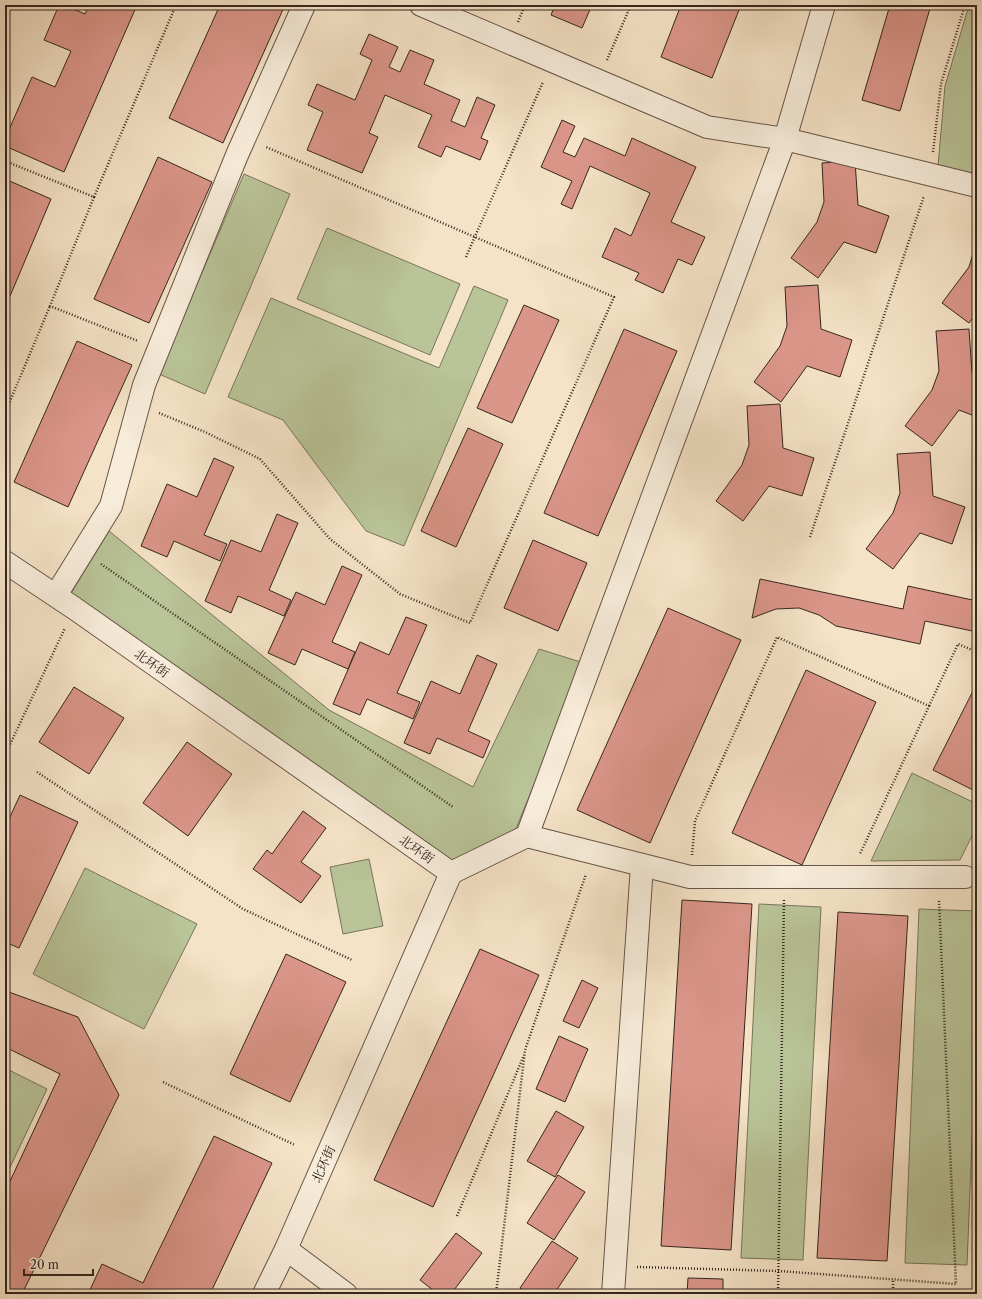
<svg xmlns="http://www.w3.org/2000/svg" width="982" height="1299" font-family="'Libre Caslon Text','Noto Serif SC',serif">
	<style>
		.green { fill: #b9c498; stroke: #78755c }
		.building { fill: #db968a; stroke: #36261f }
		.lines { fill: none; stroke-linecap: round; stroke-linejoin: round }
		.minor-casing { stroke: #665549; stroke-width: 24 }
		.path { stroke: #36261f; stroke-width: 2.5; stroke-dasharray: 1 2; stroke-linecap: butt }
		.minor { stroke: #f8eddb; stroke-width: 22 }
		.labels { text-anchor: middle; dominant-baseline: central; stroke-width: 3; stroke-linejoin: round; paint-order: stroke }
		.street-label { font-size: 13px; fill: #36261f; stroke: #f8eddb }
	</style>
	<rect width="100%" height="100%" fill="#f5e3c7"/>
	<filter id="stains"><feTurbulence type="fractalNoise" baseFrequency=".005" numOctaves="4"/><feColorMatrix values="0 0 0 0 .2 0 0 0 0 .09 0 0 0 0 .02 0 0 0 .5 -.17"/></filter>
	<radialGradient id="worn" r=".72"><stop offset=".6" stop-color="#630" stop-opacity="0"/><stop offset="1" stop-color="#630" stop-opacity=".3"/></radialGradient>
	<g class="green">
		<polygon points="969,5 977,5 977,175 938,166 945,86"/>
		<polygon points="244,174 290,194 205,394 159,374"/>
		<polygon points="327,228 460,284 430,355 297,299"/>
		<polygon points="474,286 508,300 404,546 366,531 283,420 228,397 271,298 439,368"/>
		<polygon points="109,531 329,710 473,787 539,649 584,663 515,831 452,862 70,595"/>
		<polygon points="912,773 977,804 977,826 960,860 871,861"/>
		<polygon points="369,859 383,926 343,934 330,867"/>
		<polygon points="85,868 197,924 144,1029 33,974"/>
		<polygon points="759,904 821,907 803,1260 741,1258"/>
		<polygon points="919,909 977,911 977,1013 967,1265 905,1263"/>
		<polygon points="5,1068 47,1089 5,1178"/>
	</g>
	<g class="building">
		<polygon points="59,5 64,5 85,14 89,5 137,5 64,172 5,146 5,139 32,77 55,87 71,51 44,40"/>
		<polygon points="220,5 285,5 223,143 169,118"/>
		<polygon points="555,5 592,5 582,28 551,15"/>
		<polygon points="681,5 741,5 712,78 661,57"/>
		<polygon points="890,5 931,5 900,111 862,100"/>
		<polygon points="369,34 398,47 389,67 400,72 410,50 434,60 424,84 460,100 451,121 465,127 477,97 495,105 481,138 488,141 480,160 446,146 441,157 418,147 432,115 385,95 369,133 378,137 362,173 307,150 323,112 308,105 317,84 355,100 372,60 360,54"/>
		<polygon points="562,120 575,126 563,152 575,157 584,138 625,156 632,138 696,167 671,222 705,237 692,265 678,259 663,293 635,280 639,273 602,257 615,228 631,236 650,193 590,166 572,209 561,204 572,181 541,167"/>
		<polygon points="158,157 212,182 149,323 94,299"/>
		<polygon points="855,161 858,205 889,216 876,253 844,242 818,278 791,258 817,222 824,202 822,163"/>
		<polygon points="5,179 51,199 5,308"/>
		<polygon points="973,208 977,208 977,312 969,323 942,303 969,267 975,247"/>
		<polygon points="818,285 821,329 852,340 840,377 807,366 781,402 754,382 780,346 787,326 785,287"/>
		<polygon points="524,305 559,320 512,423 477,408"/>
		<polygon points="624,329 677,351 598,536 544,513"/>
		<polygon points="969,329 972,373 977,375 977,417 959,410 932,446 905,426 932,390 939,371 936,331"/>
		<polygon points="77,341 132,365 68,507 14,482"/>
		<polygon points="780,404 783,448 814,458 802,496 769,486 743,521 716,501 742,465 749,445 747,406"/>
		<polygon points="468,428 503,444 456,547 421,531"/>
		<polygon points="930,452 933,496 965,507 952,544 920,533 893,569 866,549 893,513 900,493 897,454"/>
		<polygon points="214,458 234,467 204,535 227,544 220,561 174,541 167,557 141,546 167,484 197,497"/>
		<polygon points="277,514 298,523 269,590 291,600 284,616 238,596 231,613 205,601 231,540 261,552"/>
		<polygon points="533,540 587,563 558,631 504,608"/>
		<polygon points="342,566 362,575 332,642 355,652 348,669 302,649 295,665 268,653 296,592 325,605"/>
		<polygon points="760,579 903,609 908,586 977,601 977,632 925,621 920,644 836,626 819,615 799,608 776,609 752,618"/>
		<polygon points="668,608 741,640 650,843 577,810"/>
		<polygon points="406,617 427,625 397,693 420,702 413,719 367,699 360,715 333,704 360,642 389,655"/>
		<polygon points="477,655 497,664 468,731 490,741 483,758 437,738 430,754 404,743 431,681 460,694"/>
		<polygon points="806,670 876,702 802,865 732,833"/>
		<polygon points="74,687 124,718 89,774 39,742"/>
		<polygon points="975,687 977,689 977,792 933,770"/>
		<polygon points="187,742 232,774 188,836 143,803"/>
		<polygon points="20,795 78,822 19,948 5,942 5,828"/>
		<polygon points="303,811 326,828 301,862 321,876 301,903 253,869 267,850 272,854"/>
		<polygon points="682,900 752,904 731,1250 661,1246"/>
		<polygon points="838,912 908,916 887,1261 817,1258"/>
		<polygon points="480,949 539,975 433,1207 374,1180"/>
		<polygon points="286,954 346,982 290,1102 230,1074"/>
		<polygon points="582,980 598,988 579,1028 563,1021"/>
		<polygon points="6,991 78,1017 119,1095 22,1294 5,1294 5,1192 60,1074 5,1047 5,992"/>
		<polygon points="559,1036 588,1049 565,1102 536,1089"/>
		<polygon points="556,1111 584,1127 555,1177 527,1161"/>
		<polygon points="214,1136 272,1163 210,1294 88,1294 102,1264 143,1283"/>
		<polygon points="558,1175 585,1192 554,1240 527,1223"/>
		<polygon points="456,1233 482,1253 451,1294 438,1294 420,1280"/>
		<polygon points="552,1241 578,1258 554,1294 528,1294 520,1288"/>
		<polygon points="688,1278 723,1279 723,1294 687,1294"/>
	</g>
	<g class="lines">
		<g class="minor-casing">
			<g id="minor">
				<polyline points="421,5 707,127 785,139 977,186"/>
				<polyline points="5,562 74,608 451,873 286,1249 264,1294"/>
				<polyline points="56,595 111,506 144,385 237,155 304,5"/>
				<polyline points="527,836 690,877 965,877"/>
				<polyline points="451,873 527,836 785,139 824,5"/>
				<polyline points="286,1249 346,1294"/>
				<polyline points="613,1294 642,865"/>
			</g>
		</g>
		<g class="path">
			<polyline points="518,22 525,5"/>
			<polyline points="607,60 631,5"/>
			<polyline points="933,152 941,84 965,5"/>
			<polyline points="5,161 94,197 50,306 138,341"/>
			<polyline points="94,197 176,5"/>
			<polyline points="466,257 543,82"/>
			<polyline points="5,413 50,306"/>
			<polyline points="159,413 205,432 260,459 330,539 400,594 470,623 614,297 266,147"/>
			<polyline points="810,537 924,196"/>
			<polyline points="101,564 453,807"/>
			<polyline points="929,706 958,644 977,652"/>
			<polyline points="5,755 65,628"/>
			<polyline points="37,772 243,909 352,960"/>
			<polyline points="692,855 695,821 777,637 929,706 860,854"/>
			<polyline points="163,1082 295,1145"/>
			<polyline points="457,1216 524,1055"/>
			<polyline points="637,1267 779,1271 956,1284 939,900"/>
			<polyline points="496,1294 525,1050 586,874"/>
			<polyline points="778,1294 784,900"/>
			<polyline points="893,1294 893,1280"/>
		</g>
		<use href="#minor" class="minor"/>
	</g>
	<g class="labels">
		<g class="street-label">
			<text transform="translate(152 663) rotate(35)">北环街</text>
			<text transform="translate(417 849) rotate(35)">北环街</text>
			<text transform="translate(323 1164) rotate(-66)">北环街</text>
		</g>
	</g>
	<rect width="982" height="1299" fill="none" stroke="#f5e3c7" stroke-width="20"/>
	<rect x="6" y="6" width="970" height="1287" fill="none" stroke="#36261f" stroke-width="2"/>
	<rect x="10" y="10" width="962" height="1279" fill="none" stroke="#36261f"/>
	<path d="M24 1269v6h69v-6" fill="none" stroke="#36261f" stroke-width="2"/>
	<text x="30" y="1269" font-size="12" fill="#36261f" stroke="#f8eddb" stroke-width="3" paint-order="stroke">20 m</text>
	<rect width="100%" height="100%" filter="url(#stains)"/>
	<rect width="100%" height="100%" fill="url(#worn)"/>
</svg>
